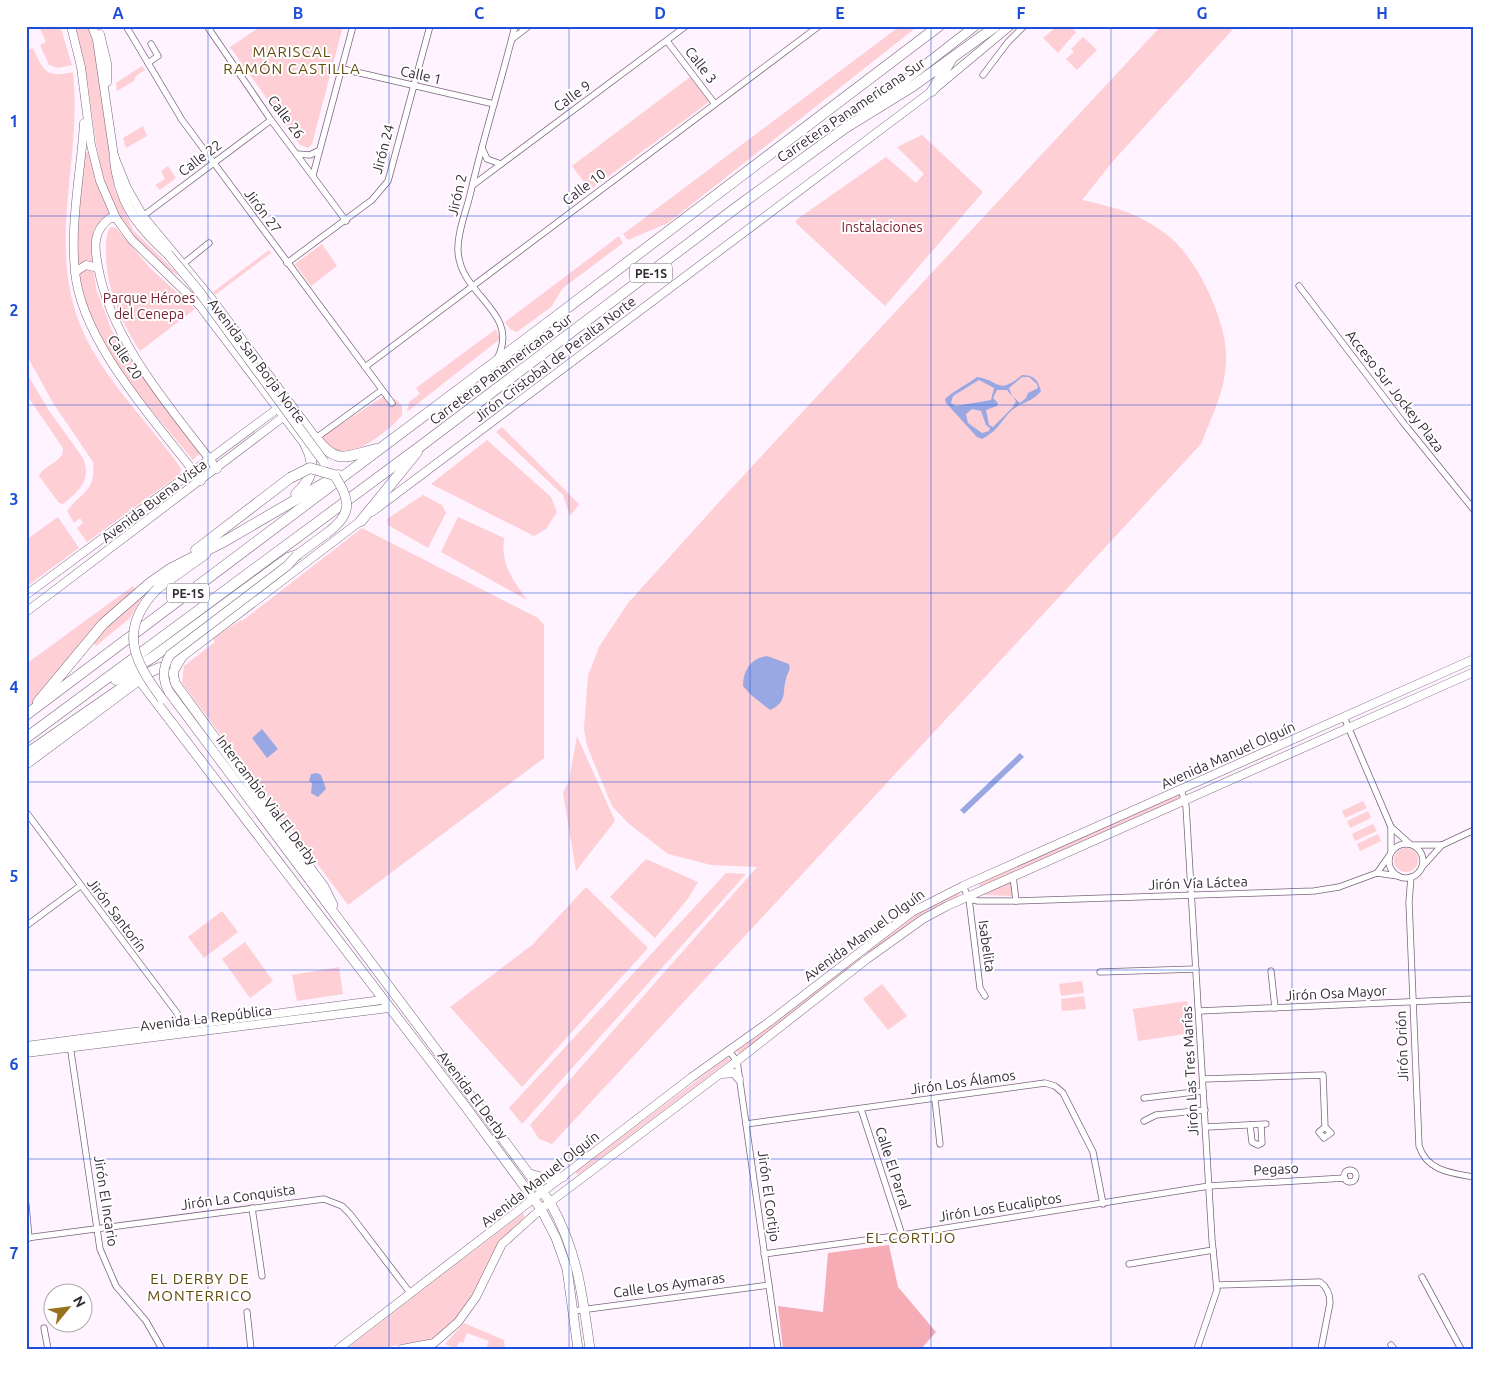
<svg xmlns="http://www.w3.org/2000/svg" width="1500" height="1375" font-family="Ubuntu,sans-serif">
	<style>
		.green { fill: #fecfd4 }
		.forest { fill: #f6acb5 }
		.water { fill: #99a8e3; fill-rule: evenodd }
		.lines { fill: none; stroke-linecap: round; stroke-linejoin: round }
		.street-casing { stroke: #7b657e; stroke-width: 7 }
		.secondary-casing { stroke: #7b657e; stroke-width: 9 }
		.primary-casing { stroke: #7b657e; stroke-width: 10 }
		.highway-casing { stroke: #7b657e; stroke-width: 11 }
		.street { stroke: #fff; stroke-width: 5.5 }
		.secondary { stroke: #fff; stroke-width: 8 }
		.primary { stroke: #fff; stroke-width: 9 }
		.highway { stroke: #fff; stroke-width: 10 }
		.primary-bridge-casing { stroke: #7b657e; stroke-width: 10; stroke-linecap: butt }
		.highway-bridge-casing { stroke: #7b657e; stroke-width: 11; stroke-linecap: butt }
		.primary-bridge { stroke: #fff; stroke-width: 9 }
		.highway-bridge { stroke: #fff; stroke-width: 10 }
		.grid { fill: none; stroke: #1d4ed8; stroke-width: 1; stroke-opacity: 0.55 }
		.labels { text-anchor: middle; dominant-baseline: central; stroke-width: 4; stroke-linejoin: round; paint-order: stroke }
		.shield { fill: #fff; stroke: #716a72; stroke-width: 1 }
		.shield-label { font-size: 12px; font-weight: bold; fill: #342a35 }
		.street-label { font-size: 14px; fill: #342a35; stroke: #fff }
		.park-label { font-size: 14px; fill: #772336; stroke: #fff }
		.neighbourhood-label { font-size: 15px; letter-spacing: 1px; fill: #634a0e; stroke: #fff }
		.neatline { fill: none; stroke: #1d4ed8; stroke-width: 2 }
		.grid-label { font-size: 16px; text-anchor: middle; font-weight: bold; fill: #1d4ed8 }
	</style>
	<rect width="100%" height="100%" fill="#fef3ff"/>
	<g class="green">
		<polygon points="39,26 60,26 72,65 58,68 49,65 40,45 46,42"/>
		<path d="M74,26h15l8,32 7,45 10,85 19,42 47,46c-15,-6 -25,-15 -36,-27 -61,-60 -43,-149 -70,-223z"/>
		<polygon points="261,26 343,26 312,144 308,148 300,145 230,47"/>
		<polygon points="900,26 918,26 668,223 628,240 623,234"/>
		<polygon points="1057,26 1070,26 1076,32 1058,53 1043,38"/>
		<path d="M1161,26h75l-122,134 -32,40c21,5 43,9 62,20 9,5 20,12 28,19 28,25 57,87 54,124 -1,28 -15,55 -25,81l-649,700 -13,-5 -9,-14 227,-258 -46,-2 -43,-11 -40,-31 -16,-17 -25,-60 -3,-17 4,-53 11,-29 29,-44 102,-113z"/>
		<polygon points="1083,37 1097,50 1077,70 1066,59 1074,52 1071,49"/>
		<path d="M33,48c11,24 13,30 40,24 10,92 -30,178 13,266 17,35 44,65 68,95 9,12 20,24 27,36l-1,5 -93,68 -10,-14 6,-5 -3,-5 -6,5 -7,-12c15,-20 29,-19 26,-49l-40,-59 -27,-49v-303z"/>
		<polygon points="142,66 145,70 136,76 134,81 117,91 116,83"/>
		<polygon points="690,77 709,102 590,190 572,166"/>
		<polygon points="143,126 147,136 126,148 123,138"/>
		<polygon points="922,135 983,192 885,306 796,223 796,220 886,157 916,183 924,174 897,147"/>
		<path d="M89,151l21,65 -8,4 -8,9 -3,17 5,43 16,42 89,121 -8,8c-44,-55 -104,-113 -115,-186 -5,-39 2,-82 7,-121z"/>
		<polygon points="168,166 176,178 160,190 155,185 165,179 161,171"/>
		<path d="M111,227l5,1 34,40 45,41 -55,42c-20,-31 -35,-65 -34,-102 0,-8 0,-16 5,-22z"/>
		<polygon points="619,236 623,243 563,288 551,307 517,332 510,329 505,322"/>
		<polygon points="322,244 337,266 311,286 295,264"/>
		<polygon points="269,250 271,253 215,295 213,292"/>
		<polygon points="496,329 500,339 407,412 409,402 420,394 416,388"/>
		<path d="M26,372l24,40 33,46c9,22 -4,33 -20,46l-4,-1 -20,-27c5,-12 25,-13 24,-28l-37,-54z"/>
		<path d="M384,396l5,7 7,-4 6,7v9c-9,13 -49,43 -64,38 -6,-2 -12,-9 -17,-12l2,-5z"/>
		<polygon points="502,427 579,504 570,516 563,495 496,432"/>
		<polygon points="487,440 551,497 557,512 546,529 534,536 431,484"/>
		<polygon points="423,495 442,505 446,513 428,548 388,525 387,519"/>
		<polygon points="58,517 79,548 26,587 26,540"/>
		<path d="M458,517l46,21c-3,28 8,40 23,62l-86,-48z"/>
		<polygon points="362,528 538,618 544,625 544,758 348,905 182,683 184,666 215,642 213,638 241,620 242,621"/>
		<polygon points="133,586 135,589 107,615 34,702 26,707 26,664"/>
		<polygon points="144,594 130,618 96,646 92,640 117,616"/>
		<polygon points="577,736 615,821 576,871 563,793 569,780"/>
		<polygon points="1178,793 1180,799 980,887 978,883"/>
		<polygon points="1363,801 1367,808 1345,818 1342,811"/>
		<polygon points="1368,811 1371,818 1350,828 1347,821"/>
		<polygon points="1373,824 1377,831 1355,841 1352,834"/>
		<polygon points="1378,834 1381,841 1360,851 1357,844"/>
		<circle cx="1406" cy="860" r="12"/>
		<polygon points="646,859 698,882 687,900 655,938 610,897"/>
		<polygon points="726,873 746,874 522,1124 509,1108"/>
		<polygon points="1011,882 1012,896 983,895 984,894"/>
		<polygon points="586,887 648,948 522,1087 450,1007 532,945"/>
		<polygon points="960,891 958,897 921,916 869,953 867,950 915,913"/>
		<polygon points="222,911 238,932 204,958 188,937"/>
		<polygon points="245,942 273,981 250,998 222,959"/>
		<polygon points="858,956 862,959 740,1054 735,1050"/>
		<polygon points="339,967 343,994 297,1001 292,975"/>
		<polygon points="1082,981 1084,993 1061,996 1059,984"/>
		<polygon points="882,984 907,1016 888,1030 863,999"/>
		<polygon points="1084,996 1086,1009 1062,1011 1061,999"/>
		<polygon points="1187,1001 1192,1033 1138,1041 1133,1009"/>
		<polygon points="728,1057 730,1060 578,1175 575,1172"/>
		<path d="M523,1213l2,4c-12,10 -23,21 -31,34 -7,12 -11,25 -16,36 -10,21 -28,45 -50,54l-56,8h-26z"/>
		<polygon points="464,1323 504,1340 505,1349 486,1349 489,1341 467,1333 463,1343 459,1342 456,1349 445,1344"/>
	</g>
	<polygon class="forest" points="889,1245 898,1287 936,1332 921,1349 783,1349 778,1306 823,1312 828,1253"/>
	<g class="water">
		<path d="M1022,375c12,0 16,5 19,16 -8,11 -20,11 -30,20 -12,12 -12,19 -29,28l-5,-2 -31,-34 -1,-4c9,-9 22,-14 32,-22 23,3 20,19 45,-2zM1022,377h7l8,7 1,4 -10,5 -2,5 -6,5 -8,-7 -3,-8zM979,380l15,8 -3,12 -35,6 -5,-3 2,-7zM997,390h10l9,11 -3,6 -20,20 -4,-2 -3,-15 11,-4 1,-3 -5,-5zM972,409l9,2 5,14 4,3 -1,3 -7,2 -14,-10 -2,-9z"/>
		<path d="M767,656l22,8c2,7 -2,9 -3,15 -4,13 2,23 -16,31l-19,-15 -8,-9c0,-16 8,-28 24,-30z"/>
		<polygon points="262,729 278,749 267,758 252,738"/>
		<polygon points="1020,753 1024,757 964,814 960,810"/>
		<polygon points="317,773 321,775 326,789 318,797 311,793 312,783 309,781 311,774"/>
	</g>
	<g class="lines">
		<g class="street-casing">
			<g id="street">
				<polyline points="126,26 182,120 392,403"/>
				<polyline points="207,26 271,120 346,221"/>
				<polyline points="512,39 529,26"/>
				<polyline points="667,41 715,104"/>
				<polyline points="148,63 158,56 151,44"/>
				<polyline points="343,69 494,104"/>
				<polyline points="983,75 1008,42 1024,26"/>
				<polyline points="482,148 487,159 501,164"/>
				<polyline points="297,154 310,155 318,151"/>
				<polyline points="313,175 353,26"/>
				<polyline points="473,185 686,26"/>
				<polyline points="143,216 271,120"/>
				<polyline points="287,263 372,200 388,181 430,26"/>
				<polyline points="183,264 209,243"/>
				<polyline points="1299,286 1402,421 1474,510"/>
				<path d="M498,357c22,-46 -38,-61 -40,-106 -1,-18 8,-39 12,-56 13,-57 31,-112 45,-169"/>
				<polyline points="365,367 819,26"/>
				<polyline points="316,438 382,390"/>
				<polyline points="1344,717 1391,827 1410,844"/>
				<polyline points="1181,789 1186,806 1212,1240 1217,1290 1197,1349"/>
				<polyline points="26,812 177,1013 183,1029"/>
				<circle cx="1406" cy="861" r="17"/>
				<polyline points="1414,845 1442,845 1474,830"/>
				<polyline points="1391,852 1391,827"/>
				<polyline points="1422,867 1442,845"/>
				<polyline points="1377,873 1389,856"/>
				<polyline points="1013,876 1016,901"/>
				<path d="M1411,877l-2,25 10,244c8,25 32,27 55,31"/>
				<polyline points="963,886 969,899 978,901 1016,901 1314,891 1339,887 1377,873 1398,876"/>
				<polyline points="969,899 980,988 985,996"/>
				<polyline points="26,926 80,886"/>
				<polyline points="1271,971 1275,1008"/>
				<polyline points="1100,972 1196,969"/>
				<polyline points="1199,1011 1474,999"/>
				<polyline points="70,1045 100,1249 116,1286 146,1321 162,1349"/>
				<polyline points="728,1050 737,1061 778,1349"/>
				<polyline points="1203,1079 1323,1075 1325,1127 1331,1133 1324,1138 1319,1132 1325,1127"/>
				<polyline points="1144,1098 1203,1091"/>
				<polyline points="935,1100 940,1144"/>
				<polyline points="861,1109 902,1235"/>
				<polyline points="1144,1121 1156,1115 1205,1110"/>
				<polyline points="746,1124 1045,1083 1055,1086 1063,1093 1093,1152 1103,1204"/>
				<polyline points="1250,1125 1252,1142 1258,1145 1262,1143 1261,1125"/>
				<polyline points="1206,1127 1266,1124"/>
				<circle cx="1350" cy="1176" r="6"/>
				<polyline points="26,1205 29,1238"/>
				<polyline points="252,1208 262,1276"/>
				<polyline points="26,1238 324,1199 342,1206 350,1214 411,1294"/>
				<polyline points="764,1254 902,1235 1209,1186 1345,1178"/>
				<polyline points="1129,1264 1213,1250"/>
				<polyline points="1422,1277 1461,1349"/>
				<path d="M1218,1285l102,-3c7,5 10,11 10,21l-9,46"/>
				<polyline points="573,1311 769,1285"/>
				<polyline points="247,1312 251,1349"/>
				<polyline points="44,1328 48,1349"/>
				<polyline points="1391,1345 1394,1349"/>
			</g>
		</g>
		<g class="secondary-casing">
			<g id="secondary">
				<polyline points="71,26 81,67 91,145 100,181 116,218 131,239 200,306 306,446"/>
				<polyline points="92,26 97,40 114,156 127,188 143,216 211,298 316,438"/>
				<polyline points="100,34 107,63 107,82"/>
				<path d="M84,123c-3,49 -14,99 -9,148 6,72 84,154 126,210"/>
				<path d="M116,218h-6c-17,13 -16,28 -12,48 13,76 73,142 119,203"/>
				<polyline points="75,272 86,265 98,268"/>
				<polyline points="372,512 932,91 1010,26"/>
				<polyline points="26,595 281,406"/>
				<polyline points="26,612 287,414"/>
				<polyline points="161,667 182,657 363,519"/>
				<polyline points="26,765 135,684"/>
				<polyline points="26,1046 382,1000"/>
				<polyline points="26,1053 389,1008"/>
				<polyline points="723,1074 734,1073 739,1079"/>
				<polyline points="338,1349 692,1077 769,1022 912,912 963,886 1474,659"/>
				<polyline points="402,1349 434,1343 458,1322 476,1297 502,1244 541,1209 737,1061 867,959 923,919 947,906 1474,672"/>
			</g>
		</g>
		<g class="primary-casing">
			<g id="primary">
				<polyline points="863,113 975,26"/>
				<path d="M114,156c4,45 21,68 54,98"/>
				<polyline points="297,555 327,533"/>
				<polyline points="157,589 206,554"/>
				<polyline points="182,657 173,672 175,683 324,887 333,905"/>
				<polyline points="140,681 465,1106 541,1209 556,1238 567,1269 578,1349"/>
				<path d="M169,692l381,510c28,51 32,90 40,147"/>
				<polyline points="530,1174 548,1179 563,1177"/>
			</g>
		</g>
		<g class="highway-casing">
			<g id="highway">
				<polyline points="932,91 951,60"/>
				<path d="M316,438c21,28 31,18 60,11"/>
				<path d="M296,494c15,-14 21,-28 10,-48"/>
				<polyline points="361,521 417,452"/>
				<polyline points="196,550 290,478"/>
				<polyline points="116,680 153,657 288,558 297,555"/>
				<polyline points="38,702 103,624 150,583 170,569 225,541 338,475"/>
				<path d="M26,715c305,-230 610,-457 913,-689"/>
				<polyline points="26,738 422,445 737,207 845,128 913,86 996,26"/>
				<polyline points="26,754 136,678 159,668"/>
			</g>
		</g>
		<use href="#street" class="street"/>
		<use href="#secondary" class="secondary"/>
		<use href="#primary" class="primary"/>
		<use href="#highway" class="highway"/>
		<g class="primary-bridge-casing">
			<g id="primary-bridge">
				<polyline points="168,254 198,290 324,462"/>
				<path d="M327,533c26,-19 24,-33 7,-58"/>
				<path d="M157,589c-39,40 -24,71 5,110"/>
				<path d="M169,692c-7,-13 -7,-24 1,-37l117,-89 10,-11"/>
			</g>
		</g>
		<g class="highway-bridge-casing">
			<polyline id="highway-bridge" points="290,478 310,468 334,475"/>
		</g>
		<use href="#primary-bridge" class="primary-bridge"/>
		<use href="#highway-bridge" class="highway-bridge"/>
	</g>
	<path class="grid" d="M208,26v1323M389,26v1323M569,26v1323M750,26v1323M931,26v1323M1111,26v1323M1292,26v1323M26,216h1448M26,405h1448M26,593h1448M26,782h1448M26,970h1448M26,1159h1448"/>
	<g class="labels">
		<g class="shield">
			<rect x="630" y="263.5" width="42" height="19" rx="4"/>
			<rect x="167" y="583.5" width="42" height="19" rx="4"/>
		</g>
		<g class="shield-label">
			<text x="651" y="273">PE-1S</text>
			<text x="188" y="593">PE-1S</text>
		</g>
		<g class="street-label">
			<text transform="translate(701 65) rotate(52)">Calle 3</text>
			<text transform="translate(421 75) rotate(13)">Calle 1</text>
			<text transform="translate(572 96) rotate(-36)">Calle 9</text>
			<text transform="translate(851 110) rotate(-34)">Carretera Panamericana Sur</text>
			<text transform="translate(286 117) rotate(53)">Calle 26</text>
			<text transform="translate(383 149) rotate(-75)">Jirón 24</text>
			<text transform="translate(200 158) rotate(-37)">Calle 22</text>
			<text transform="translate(584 187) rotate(-37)">Calle 10</text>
			<text transform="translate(457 195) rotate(-77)">Jirón 2</text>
			<text transform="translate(263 211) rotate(53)">Jirón 27</text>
			<text transform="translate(125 357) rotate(56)">Calle 20</text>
			<text transform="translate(555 359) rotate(-37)">Jirón Cristobal de Peralta Norte</text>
			<text transform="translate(257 361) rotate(53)">Avenida San Borja Norte</text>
			<text transform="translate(501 369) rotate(-37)">Carretera Panamericana Sur</text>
			<text transform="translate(1395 391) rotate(52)">Acceso Sur Jockey Plaza</text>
			<text transform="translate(154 501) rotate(-37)">Avenida Buena Vista</text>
			<text transform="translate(1228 755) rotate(-24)">Avenida Manuel Olguín</text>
			<text transform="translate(267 800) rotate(53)">Intercambio Vial El Derby</text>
			<text transform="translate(1198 883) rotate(-2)">Jirón Vía Láctea</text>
			<text transform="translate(117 915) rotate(53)">Jirón Santorín</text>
			<text transform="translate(864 935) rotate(-36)">Avenida Manuel Olguín</text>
			<text transform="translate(987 946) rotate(82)">Isabelita</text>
			<text transform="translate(1336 993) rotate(-3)">Jirón Osa Mayor</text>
			<text transform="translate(206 1018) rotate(-7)">Avenida La República</text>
			<text transform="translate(1402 1046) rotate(-92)">Jirón Orión</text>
			<text transform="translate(1190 1071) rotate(-93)">Jirón Las Tres Marías</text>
			<text transform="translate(963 1082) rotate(-8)">Jirón Los Álamos</text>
			<text transform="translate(473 1095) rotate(53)">Avenida El Derby</text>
			<text transform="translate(893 1168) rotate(72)">Calle El Parral</text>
			<text transform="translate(1276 1169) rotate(-3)">Pegaso</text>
			<text transform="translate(540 1179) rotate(-38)">Avenida Manuel Olguín</text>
			<text transform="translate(769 1196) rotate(82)">Jirón El Cortijo</text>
			<text transform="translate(238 1197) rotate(-8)">Jirón La Conquista</text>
			<text transform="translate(106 1201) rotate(81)">Jirón El Incario</text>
			<text transform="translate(1000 1207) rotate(-9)">Jirón Los Eucaliptos</text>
			<text transform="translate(669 1285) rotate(-8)">Calle Los Aymaras</text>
		</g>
		<g class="park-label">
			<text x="882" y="227">Instalaciones</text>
			<text x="149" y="298">Parque Héroes<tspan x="149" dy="16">del Cenepa</tspan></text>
		</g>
		<g class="neighbourhood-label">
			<text x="292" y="51">MARISCAL<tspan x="292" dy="17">RAMÓN CASTILLA</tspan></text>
			<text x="911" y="1237">EL CORTIJO</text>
			<text x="200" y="1278">EL DERBY DE<tspan x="200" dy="17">MONTERRICO</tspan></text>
		</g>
	</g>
	<rect width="1500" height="1375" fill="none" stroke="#ffffff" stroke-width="55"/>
	<g transform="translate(68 1308) rotate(61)"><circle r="24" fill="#ffffff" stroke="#aeaaae"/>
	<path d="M0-4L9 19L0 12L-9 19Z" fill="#96721c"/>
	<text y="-8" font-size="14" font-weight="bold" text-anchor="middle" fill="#342a35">N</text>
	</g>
	<rect x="28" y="28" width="1444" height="1320" class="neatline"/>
	<g class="grid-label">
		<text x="118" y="19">A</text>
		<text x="298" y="19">B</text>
		<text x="479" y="19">C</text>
		<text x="660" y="19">D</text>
		<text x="840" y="19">E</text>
		<text x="1021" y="19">F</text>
		<text x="1202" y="19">G</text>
		<text x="1382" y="19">H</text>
		<text x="14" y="127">1</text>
		<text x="14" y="316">2</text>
		<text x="14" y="505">3</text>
		<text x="14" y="693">4</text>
		<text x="14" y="882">5</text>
		<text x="14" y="1070">6</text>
		<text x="14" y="1259">7</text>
	</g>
</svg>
